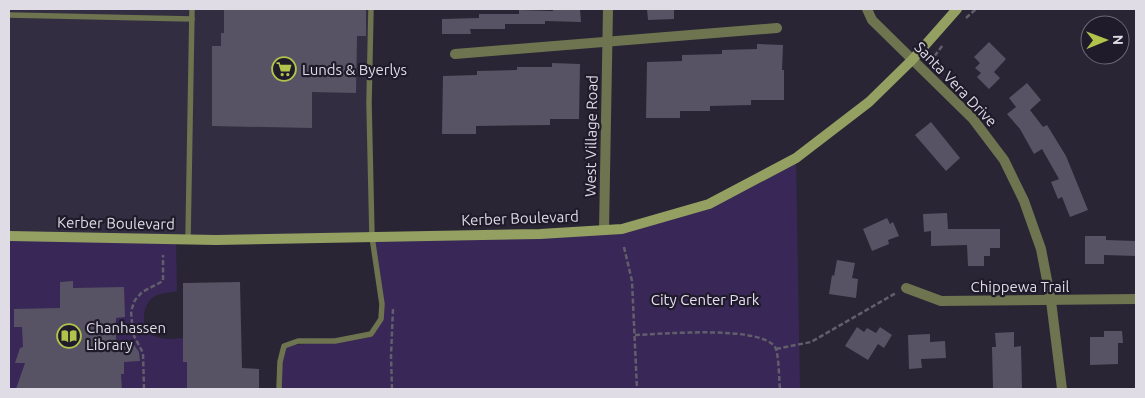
<svg xmlns="http://www.w3.org/2000/svg" width="1145" height="398" font-family="Ubuntu,sans-serif">
	<style>
		.built { fill: #332d42 }
		.green { fill: #382757 }
		.building { fill: #585364 }
		.lines { fill: none; stroke-linecap: round; stroke-linejoin: round }
		.path { stroke: #625e6b; stroke-width: 2.5; stroke-dasharray: 5 2.5; stroke-linecap: butt }
		.lane { stroke: #6d744f; stroke-width: 5.5 }
		.street { stroke: #6d744f; stroke-width: 10 }
		.secondary { stroke: #949f62; stroke-width: 10 }
		.labels { text-anchor: middle; dominant-baseline: central; stroke-width: 4.5; stroke-linejoin: round; paint-order: stroke }
		.poi-label { font-size: 15px; fill: #dfdce6; stroke: #201b2a; text-anchor: start }
		.street-label { font-size: 15px; fill: #dfdce6; stroke: #201b2a }
		.park-label { font-size: 15px; fill: #e5dff5; stroke: #201b2a }
	</style>
	<rect width="100%" height="100%" fill="#292534"/>
	<polygon class="built" points="9,9 371,9 372,237 9,236"/>
	<g class="green">
		<polygon points="796,158 800,389 280,389 280,362 284,346 335,341 370,334 381,319 372,237 604,230 709,204"/>
		<path d="M9,236l167,3 1,52c-8,2 -20,2 -26,8 -10,11 -10,31 4,37 9,4 19,3 28,2v23l4,1v27h-178z"/>
	</g>
	<g class="building">
		<polygon points="224,9 366,9 366,36 357,36 356,93 312,92 312,128 212,126 212,46 221,46 221,33 224,33"/>
		<polygon points="553,9 580,9 581,22 545,21 545,24 505,24 505,29 470,29 471,34 442,34 442,19 479,18 479,14 519,14 519,10 553,11"/>
		<polygon points="647,9 674,9 674,19 648,20"/>
		<polygon points="989,42 1006,59 994,72 1000,78 989,89 977,77 981,73 975,68 980,63 974,57"/>
		<polygon points="757,44 783,45 782,70 784,70 784,100 751,100 751,105 710,106 710,111 680,111 680,118 646,118 647,62 682,61 682,55 722,54 722,50 757,49"/>
		<polygon points="552,63 580,64 579,119 550,119 550,125 476,126 476,134 442,134 443,76 477,75 477,71 517,70 517,67 552,67"/>
		<polygon points="1027,83 1041,100 1030,110 1043,127 1047,125 1066,156 1088,210 1070,217 1062,197 1058,199 1051,182 1059,179 1042,149 1034,154 1020,129 1007,114 1016,107 1009,98"/>
		<polygon points="931,122 960,158 946,171 915,135"/>
		<polygon points="947,213 948,229 1000,229 1000,248 990,248 990,256 984,256 984,266 968,266 967,245 931,246 931,231 924,232 923,214"/>
		<polygon points="887,218 890,224 893,222 899,236 888,240 889,244 872,251 863,229"/>
		<polygon points="1085,236 1106,236 1106,240 1136,241 1136,256 1104,255 1104,264 1085,264"/>
		<polygon points="837,260 855,263 852,278 858,279 856,298 829,294 832,275 834,276"/>
		<polygon points="73,281 73,288 124,287 125,317 116,318 116,346 134,345 139,352 140,361 124,362 124,374 121,374 122,389 16,389 25,363 15,363 20,348 23,347 22,327 14,327 14,309 60,308 60,282"/>
		<polygon points="240,282 242,368 259,369 259,389 187,389 187,362 183,362 183,283"/>
		<polygon points="857,327 864,332 867,328 876,333 880,327 892,335 884,348 878,344 868,360 845,346"/>
		<polygon points="1104,331 1122,331 1123,343 1118,343 1118,364 1090,365 1090,337 1104,337"/>
		<polygon points="1014,332 1014,347 1021,346 1022,389 993,389 992,347 996,347 995,333"/>
		<polygon points="930,334 930,342 945,341 946,358 921,359 922,368 909,369 908,335"/>
	</g>
	<g class="lines">
		<g class="path">
			<polyline points="966,18 976,9"/>
			<polyline points="930,62 943,45"/>
			<polyline points="624,247 632,281 637,389"/>
			<path d="M635,335c28,-1 124,-10 140,12 4,7 4,33 5,42"/>
			<polyline points="776,349 811,342 896,293"/>
			<polyline points="144,389 143,353 133,334 131,311 135,300 142,292 163,281 163,255"/>
			<polyline points="392,389 391,356 393,309"/>
		</g>
		<g class="lane">
			<polyline points="9,15 192,19"/>
			<polyline points="188,239 192,9"/>
			<polyline points="279,389 280,362 284,346 298,341 335,341 371,334 381,319 382,304 372,237 369,103 371,9"/>
		</g>
		<g class="street">
			<polyline points="867,9 872,20 973,119 1004,160 1024,201 1041,249 1051,301 1062,389"/>
			<polyline points="455,54 777,28"/>
			<polyline points="604,230 608,9"/>
			<polyline points="906,288 941,301 1136,299"/>
		</g>
		<polyline class="secondary" points="9,236 216,240 540,234 622,229 709,204 796,158 869,102 912,60 957,9"/>
	</g>
	<defs>
		<g id="supermarket-ring" transform="scale(1.25)"><circle r="9.5" fill="#201b2a" stroke="#b2c34c" stroke-width="1.5"/><path d="M-6-5.5h2.5l.6 2H6L4.5 2H-2.5L-4.4-4H-6ZM-1.5 3.2a1.3 1.3 0 1 0 .1 0ZM3 3.2a1.3 1.3 0 1 0 .1 0Z" fill="#b2c34c"/></g>
		<g id="library-ring" transform="scale(1.25)"><circle r="9.5" fill="#201b2a" stroke="#b2c34c" stroke-width="1.5"/><path d="M-6-4Q-3-5.5-.7-3.5V5Q-3 3-6 4ZM6-4Q3-5.5 .7-3.5V5Q3 3 6 4Z" fill="#b2c34c"/></g>
	</defs>
	<g fill-rule="evenodd">
		<use href="#supermarket-ring" x="284" y="69"/>
		<use href="#library-ring" x="69" y="336"/>
	</g>
	<g class="labels">
		<g class="poi-label">
			<text x="302" y="69">Lunds &amp; Byerlys</text>
			<text x="86" y="327">Chanhassen<tspan x="86" dy="17">Library</tspan></text>
		</g>
		<g class="street-label">
			<text transform="translate(956 84) rotate(46)">Santa Vera Drive</text>
			<text transform="translate(591 136) rotate(-89)">West Village Road</text>
			<text transform="translate(520 218) rotate(-2)">Kerber Boulevard</text>
			<text transform="translate(116 223) rotate(1)">Kerber Boulevard</text>
			<text x="1020" y="286">Chippewa Trail</text>
		</g>
		<g class="park-label">
			<text x="705" y="299">City Center Park</text>
		</g>
	</g>
	<rect width="1145" height="398" fill="none" stroke="#dfdce6" stroke-width="20"/>
	<g transform="translate(1105 40) rotate(89)"><circle r="24" fill="#201b2a" stroke="#6c6875"/>
	<path d="M0-4L9 19L0 12L-9 19Z" fill="#b2c34c"/>
	<text y="-8" font-size="14" font-weight="bold" text-anchor="middle" fill="#dfdce6">N</text>
	</g>
</svg>
